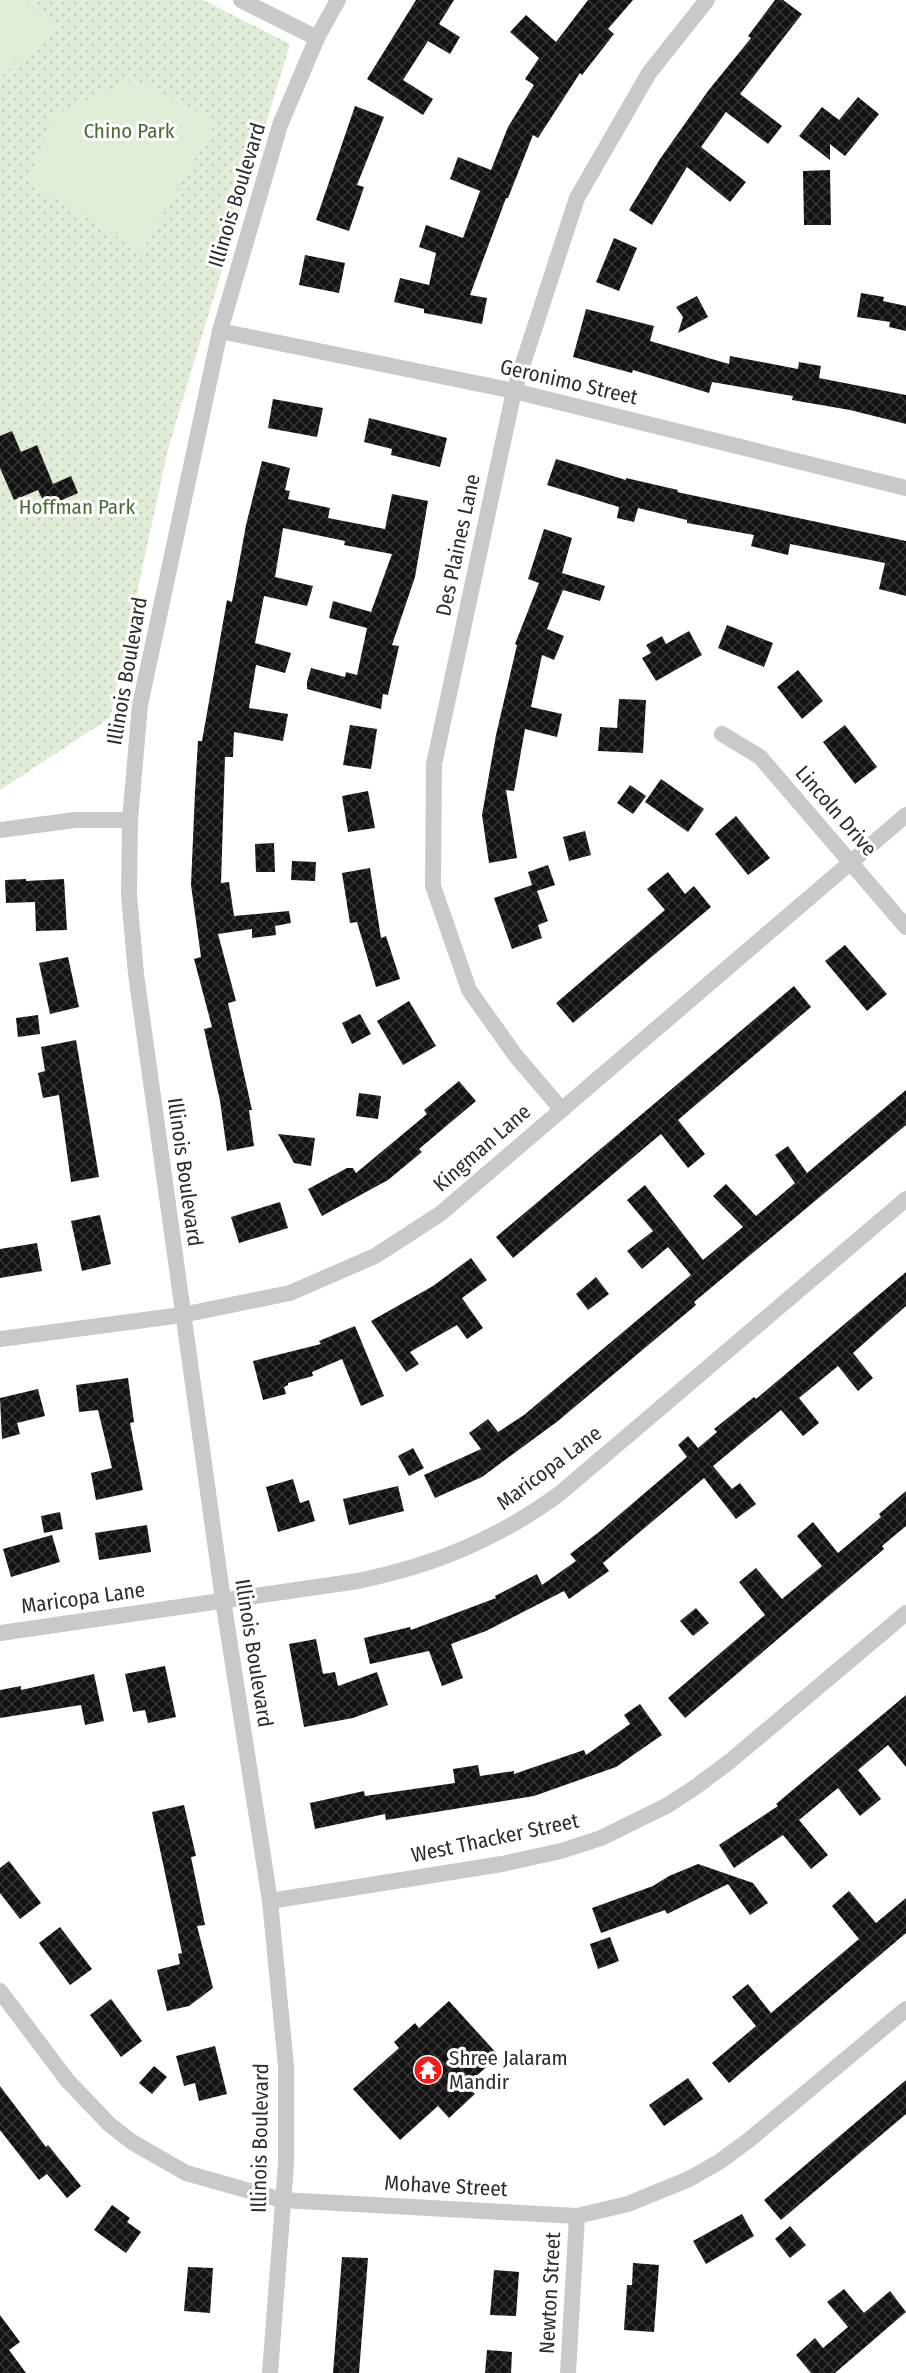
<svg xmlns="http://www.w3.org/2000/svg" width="906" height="2373" font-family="'Fira Sans Condensed',sans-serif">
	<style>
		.green { fill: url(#green-dots) }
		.pitch { fill: #e1ecd7 }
		.building { fill: url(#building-cross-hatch) }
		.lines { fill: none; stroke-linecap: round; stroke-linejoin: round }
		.street { stroke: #c9c9c9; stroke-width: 16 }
		.labels { text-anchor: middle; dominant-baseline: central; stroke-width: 6; stroke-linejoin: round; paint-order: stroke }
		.park-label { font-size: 21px; fill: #4b6b36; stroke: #fff }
		.street-label { font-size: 21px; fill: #2c2c2c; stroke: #fff }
		.poi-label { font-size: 21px; fill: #2c2c2c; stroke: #fff; text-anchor: start }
	</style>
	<defs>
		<pattern id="green-dots" width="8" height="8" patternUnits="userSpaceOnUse" patternTransform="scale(1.5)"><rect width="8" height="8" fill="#e1ecd7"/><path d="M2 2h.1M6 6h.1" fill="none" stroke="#c1cbb9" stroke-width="1.8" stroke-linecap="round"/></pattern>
		<pattern id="building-cross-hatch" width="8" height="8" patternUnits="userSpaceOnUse" patternTransform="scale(1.5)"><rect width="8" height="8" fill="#131313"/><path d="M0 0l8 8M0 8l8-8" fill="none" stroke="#363636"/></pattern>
	</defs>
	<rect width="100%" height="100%" fill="#fff"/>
	<polygon class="green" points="0,0 203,0 290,44 168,449 110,718 0,790"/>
	<g class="pitch">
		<polygon points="0,0 24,0 55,28 0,77"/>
		<polygon points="133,79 216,122 141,251 29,182 54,115"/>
	</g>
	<g class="building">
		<polygon points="416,0 454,0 439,24 460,37 450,54 428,41 403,80 433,99 423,115 367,79"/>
		<polygon points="588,0 633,0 608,29 614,34 582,75 580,73 538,138 533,135 508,198 506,198 470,295 487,298 482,324 424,313 424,309 394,302 400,278 429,285 436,253 419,247 426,225 463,238 480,191 450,179 458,157 491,170 508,127 534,85 525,79 539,58 510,32 526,15 556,42"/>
		<polygon points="775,0 783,0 802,14 740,94 782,126 768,144 726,112 701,147 746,182 730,202 687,167 652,225 629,210 660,159 708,91 751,38 748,36"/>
		<polygon points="858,97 879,114 845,156 830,144 830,160 799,136 822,107 839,120"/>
		<polygon points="355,106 384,117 357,185 364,187 349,231 316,220"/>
		<polygon points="830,170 831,225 804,225 803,171"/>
		<polygon points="614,238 637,248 619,291 596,282"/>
		<polygon points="305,255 345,263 339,293 299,285"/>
		<polygon points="861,293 884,297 883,301 906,306 906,331 889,327 890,322 857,317"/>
		<polygon points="697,296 708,317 678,333 683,317 676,307"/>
		<polygon points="586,309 654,326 650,341 729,364 730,356 798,369 799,362 821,366 819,378 906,395 906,424 850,410 792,400 793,396 712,382 709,393 633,370 632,373 573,357"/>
		<polygon points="273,399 323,408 317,437 268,428"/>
		<polygon points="369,418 447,438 440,467 391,455 392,449 364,442"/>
		<polygon points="12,431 21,452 37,445 53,484 71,476 78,493 46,507 38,490 14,500 0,468 0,436"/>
		<polygon points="556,459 626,480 626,478 678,490 677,492 906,541 906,596 879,589 885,563 790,544 788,555 751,546 754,535 687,523 687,520 638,508 634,522 617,518 619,507 547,485"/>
		<polygon points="262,461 290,468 285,490 290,491 288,499 330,508 328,518 385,529 392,494 428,501 415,577 392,645 399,646 388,695 383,694 381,709 307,689 307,682 311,668 345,677 346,672 357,675 367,628 329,618 333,601 371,612 392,554 344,545 345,541 283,528 275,577 313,586 307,606 264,596 255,643 291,653 285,673 256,665 249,708 288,714 283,741 234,732 233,757 225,757 221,883 229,882 234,916 289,911 291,923 275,926 276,935 252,938 252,929 218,934 236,1001 228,1003 252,1110 249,1110 254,1146 227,1151 220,1101 204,1029 212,1027 194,959 201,957 191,885 195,792 198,741 202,741 227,600 232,602 246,525"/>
		<polygon points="544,529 572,538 562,573 605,586 600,601 563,590 547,629 564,636 554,660 542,655 531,707 562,714 557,737 525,729 514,791 506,790 517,858 489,863 482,815 496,735 517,645 515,644 539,583 528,579"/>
		<polygon points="727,625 773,643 764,667 718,648"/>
		<polygon points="689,631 702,655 656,681 642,658 651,653 646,645 662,636 666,644"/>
		<polygon points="798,670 823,701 802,719 777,687"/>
		<polygon points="619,699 646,700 643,753 598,751 600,727 617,728"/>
		<polygon points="350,725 377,729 371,769 343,765"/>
		<polygon points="845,725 877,767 855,784 823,742"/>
		<polygon points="661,779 704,809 688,832 645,802"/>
		<polygon points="630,785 646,796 633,814 617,803"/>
		<polygon points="368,791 375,828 348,832 342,796"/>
		<polygon points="736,816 770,858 748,875 715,834"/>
		<polygon points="585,831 591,855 569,861 563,837"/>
		<polygon points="274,843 275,872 256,872 255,844"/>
		<polygon points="292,861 316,862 315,881 291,880"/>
		<polygon points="548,865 555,885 537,891 548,921 538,925 542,938 512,949 494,898 532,885 528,872"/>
		<polygon points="370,868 381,938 386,936 400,979 376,987 357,922 350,923 342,873"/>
		<polygon points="668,872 685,894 694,886 711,907 573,1023 556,1003 665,910 647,889"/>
		<polygon points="26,879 26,881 64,879 67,930 36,931 35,902 6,903 5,880"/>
		<polygon points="845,945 887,994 867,1011 825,961"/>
		<polygon points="68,957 79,1007 50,1014 39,963"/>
		<polygon points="794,986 811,1007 678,1120 705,1154 688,1168 661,1134 513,1258 496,1237"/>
		<polygon points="409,1001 436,1046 403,1065 377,1021"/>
		<polygon points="360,1014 371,1034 352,1044 342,1023"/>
		<polygon points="38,1015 40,1034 18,1037 16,1018"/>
		<polygon points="76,1040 99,1177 71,1182 59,1095 43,1098 38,1073 45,1071 41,1047"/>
		<polygon points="459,1081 476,1101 419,1149 422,1152 388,1180 322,1216 308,1189 347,1168 353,1168 356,1173 427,1114 424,1110"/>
		<polygon points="906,1090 906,1125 694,1302 696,1305 558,1421 482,1477 435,1498 424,1475 481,1449 469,1433 488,1419 498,1432 524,1415 691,1275 668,1247 642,1269 627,1251 653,1231 627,1200 645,1185 703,1260 743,1227 713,1196 726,1184 756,1216 795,1183 775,1155 788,1146 807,1173"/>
		<polygon points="359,1093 381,1096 378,1119 356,1116"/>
		<polygon points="278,1134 315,1138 311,1166 294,1163"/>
		<polygon points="280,1202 288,1228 239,1243 231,1217"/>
		<polygon points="100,1215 111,1264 82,1271 71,1221"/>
		<polygon points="37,1243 42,1271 0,1278 0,1249"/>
		<polygon points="471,1258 487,1280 462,1298 483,1328 467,1339 457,1325 410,1352 419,1364 406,1372 371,1321 433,1286"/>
		<polygon points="906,1272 906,1306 853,1353 873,1378 858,1391 838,1366 799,1398 819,1423 803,1436 781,1410 713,1466 732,1489 740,1483 756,1504 736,1519 704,1478 603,1563 609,1571 569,1599 564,1591 486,1631 451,1644 463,1678 442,1686 429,1651 370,1664 364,1638 410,1627 411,1630 496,1598 495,1596 537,1574 542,1585 576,1561 570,1554 599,1532 687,1457 678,1445 688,1436 698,1448 717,1432 714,1429 754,1397 756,1399"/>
		<polygon points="596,1277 609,1294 588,1310 576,1294"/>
		<polygon points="355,1326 384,1396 361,1406 342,1359 312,1372 313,1376 288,1383 288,1385 284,1387 286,1394 263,1400 253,1361 321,1344 319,1341"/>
		<polygon points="128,1378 134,1422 130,1423 143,1490 96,1500 91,1473 112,1468 98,1410 79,1412 76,1385"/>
		<polygon points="38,1389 45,1416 17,1423 20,1434 2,1439 0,1398"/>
		<polygon points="413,1448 424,1468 409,1476 398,1456"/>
		<polygon points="293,1479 300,1503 309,1500 315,1521 278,1532 266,1487"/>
		<polygon points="398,1486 404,1511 349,1525 343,1499"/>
		<polygon points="906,1491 906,1526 882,1546 884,1549 685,1718 668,1698 765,1615 739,1582 756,1568 782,1599 822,1566 797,1536 813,1522 838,1553 881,1517 879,1514"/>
		<polygon points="60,1512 63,1529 44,1533 41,1516"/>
		<polygon points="147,1525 151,1552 99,1560 95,1533"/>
		<polygon points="52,1535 60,1562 11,1577 3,1549"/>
		<polygon points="696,1608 709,1623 693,1636 680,1621"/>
		<polygon points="316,1639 323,1674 335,1672 338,1686 377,1672 388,1705 353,1718 304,1727 289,1644"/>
		<polygon points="165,1666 176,1717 148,1723 145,1710 133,1712 125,1674"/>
		<polygon points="94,1674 104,1721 85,1725 81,1705 0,1718 0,1690 21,1686 21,1690"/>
		<polygon points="906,1695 906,1767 888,1745 858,1770 881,1799 860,1816 838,1788 799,1820 828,1855 811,1869 783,1835 734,1868 719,1845 778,1806 776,1804"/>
		<polygon points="640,1704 662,1735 616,1767 534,1796 386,1820 385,1814 315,1829 310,1803 364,1791 365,1796 455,1783 453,1769 478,1765 480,1776 514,1771 514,1774 584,1750 586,1755 630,1724 624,1715"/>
		<polygon points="184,1805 196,1856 191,1857 205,1925 197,1926 213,1988 189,2006 167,2011 157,1970 180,1964 178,1954 182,1953 152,1812"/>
		<polygon points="9,1861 41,1903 20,1919 0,1893 0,1868"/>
		<polygon points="698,1864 753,1883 768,1903 750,1915 728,1884 667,1914 665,1910 601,1933 592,1908 653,1886 669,1876"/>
		<polygon points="849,1891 876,1923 906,1898 906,1933 729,2083 712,2063 756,2026 732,1997 748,1984 771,2013 859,1939 832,1906"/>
		<polygon points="60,1927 92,1969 70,1985 39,1943"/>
		<polygon points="610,1937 619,1961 598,1969 590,1944"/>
		<polygon points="111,1999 142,2041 121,2057 90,2015"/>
		<polygon points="449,2001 499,2056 466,2085 475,2094 449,2118 438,2106 400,2140 353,2089 399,2048 394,2042 415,2023 419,2028"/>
		<polygon points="215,2046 227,2094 199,2101 195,2083 184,2086 176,2056"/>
		<polygon points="154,2066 167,2077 152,2094 139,2083"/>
		<polygon points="688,2078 703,2099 664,2126 649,2105"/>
		<polygon points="906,2080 906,2114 781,2220 764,2200"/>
		<polygon points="0,2086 46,2147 48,2145 81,2186 67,2198 47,2174 39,2180 0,2130"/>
		<polygon points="112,2205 130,2218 127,2222 141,2232 126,2253 94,2230"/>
		<polygon points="742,2214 754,2236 706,2264 693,2241"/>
		<polygon points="790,2226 806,2245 790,2258 775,2239"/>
		<polygon points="342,2257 368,2258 359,2373 333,2373"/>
		<polygon points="633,2263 659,2265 654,2332 624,2330 627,2285 632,2285"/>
		<polygon points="188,2267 213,2268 210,2313 184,2311"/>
		<polygon points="494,2270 519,2272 516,2316 490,2315"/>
		<polygon points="844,2289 864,2313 890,2291 906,2312 835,2373 811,2373 796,2355 815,2338 823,2348 848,2327 827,2302"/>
		<polygon points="0,2315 20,2342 9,2350 26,2373 0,2373"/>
		<polygon points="487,2350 512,2352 511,2373 485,2373"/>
	</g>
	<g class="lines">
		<g class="street">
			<polyline points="241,0 317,38"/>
			<polyline points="220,331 514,391 906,488"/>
			<polyline points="722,734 760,757 906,927"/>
			<polyline points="0,830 75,820 130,820"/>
			<polyline points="562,1110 515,1055 469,990 433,886 434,764 514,391 577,198 649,73 707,0"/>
			<polyline points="0,1339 182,1315 290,1293 375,1256 440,1214 906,815"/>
			<path d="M0,1633l358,-52c77,-16 137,-41 200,-86l348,-296"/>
			<polyline points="270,1901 502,1864 561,1851 601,1838 668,1805 694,1788 729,1762 906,1613"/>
			<polyline points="0,1991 67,2080 109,2124 132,2142 186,2173 282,2200 577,2216 628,2204 689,2179 719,2162 749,2140 906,2009"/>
			<polyline points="270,2373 286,2164 286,2066 270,1901 223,1600 136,974 129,895 130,820 140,705 220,331 280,125 317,38 338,0"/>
			<polyline points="568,2373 577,2216"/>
		</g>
	</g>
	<defs>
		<g id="temple-disc" transform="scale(1.5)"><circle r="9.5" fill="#f61c1b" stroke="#fff"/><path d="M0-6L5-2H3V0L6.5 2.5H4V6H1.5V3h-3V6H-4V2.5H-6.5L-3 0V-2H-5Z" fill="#fff"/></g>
	</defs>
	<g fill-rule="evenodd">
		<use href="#temple-disc" x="428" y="2070"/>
	</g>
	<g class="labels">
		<g class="park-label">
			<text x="129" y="131">Chino Park</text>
			<text x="77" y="507">Hoffman Park</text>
		</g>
		<g class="street-label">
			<text transform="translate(237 195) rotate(-73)">Illinois Boulevard</text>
			<text transform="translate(569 382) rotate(13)">Geronimo Street</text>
			<text transform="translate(458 545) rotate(-78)">Des Plaines Lane</text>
			<text transform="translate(127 671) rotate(-80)">Illinois Boulevard</text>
			<text transform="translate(836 811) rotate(49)">Lincoln Drive</text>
			<text transform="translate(482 1148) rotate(-41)">Kingman Lane</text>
			<text transform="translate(185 1172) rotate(82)">Illinois Boulevard</text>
			<text transform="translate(549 1468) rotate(-37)">Maricopa Lane</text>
			<text transform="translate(83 1598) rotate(-8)">Maricopa Lane</text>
			<text transform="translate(254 1653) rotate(81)">Illinois Boulevard</text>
			<text transform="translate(495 1838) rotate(-12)">West Thacker Street</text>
			<text transform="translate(260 2138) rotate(-89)">Illinois Boulevard</text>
			<text transform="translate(446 2186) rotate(3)">Mohave Street</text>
			<text transform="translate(550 2293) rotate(-87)">Newton Street</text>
		</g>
		<g class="poi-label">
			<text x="449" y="2058">Shree Jalaram<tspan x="449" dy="24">Mandir</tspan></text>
		</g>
	</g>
</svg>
